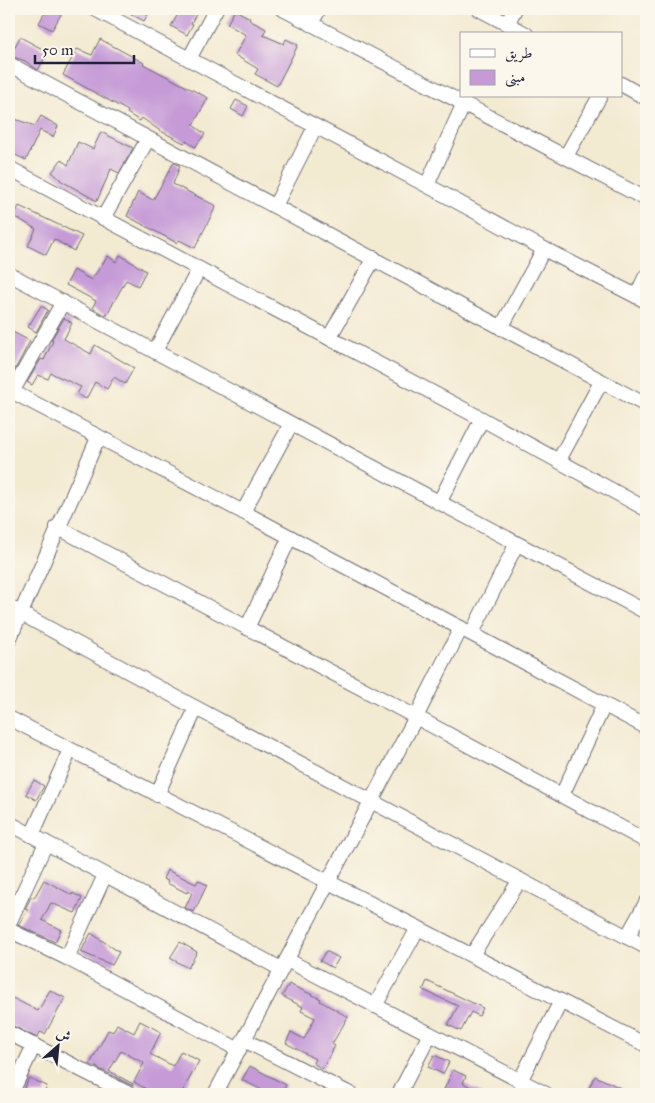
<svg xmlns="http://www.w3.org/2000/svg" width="655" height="1103" font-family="'IM FELL Great Primer',Amiri,serif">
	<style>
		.building { fill: #c59ad7 }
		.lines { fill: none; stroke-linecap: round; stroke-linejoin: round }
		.minor-casing { stroke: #6b6870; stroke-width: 16 }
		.minor { stroke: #fff; stroke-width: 14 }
	</style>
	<rect width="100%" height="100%" fill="#fbf7ec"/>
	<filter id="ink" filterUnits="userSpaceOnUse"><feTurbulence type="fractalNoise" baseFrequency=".02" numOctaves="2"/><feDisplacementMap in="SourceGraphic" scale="10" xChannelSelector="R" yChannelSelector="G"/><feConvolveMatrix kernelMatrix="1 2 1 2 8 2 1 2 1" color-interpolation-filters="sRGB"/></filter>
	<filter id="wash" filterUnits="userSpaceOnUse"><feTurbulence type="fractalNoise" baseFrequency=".0096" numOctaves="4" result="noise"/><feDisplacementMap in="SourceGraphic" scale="20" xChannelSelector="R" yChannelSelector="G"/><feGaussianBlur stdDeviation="1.12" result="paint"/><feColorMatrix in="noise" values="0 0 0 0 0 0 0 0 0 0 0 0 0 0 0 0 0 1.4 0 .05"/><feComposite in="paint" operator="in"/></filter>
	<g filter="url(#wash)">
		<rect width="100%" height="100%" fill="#f3ead2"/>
		<g id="blocks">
			<g class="building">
				<polygon points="47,9 64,9 52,30 39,23"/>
				<polygon points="122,9 151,9 144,21"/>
				<polygon points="181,9 199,9 191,23 193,24 187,35 171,26"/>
				<polygon points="235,10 250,18 249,20 266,29 263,35 284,44 286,39 298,45 277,86 255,74 258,69 235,55 246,35 227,24"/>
				<polygon points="20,37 48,52 38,70 25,61 10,56"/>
				<polygon points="100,39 144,63 143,64 208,98 193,125 205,134 195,147 186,141 184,143 159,130 142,118 140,121 127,113 128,111 63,75 77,49 92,55"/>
				<polygon points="236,100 248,106 243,116 231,109"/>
				<polygon points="41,116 58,126 53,137 40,130 26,160 9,152 9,117 35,126"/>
				<polygon points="101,132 133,148 119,173 111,169 97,201 60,180 60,179 52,172 61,160 68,165 78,142 93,149"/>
				<polygon points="174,162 180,166 173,184 216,206 195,248 179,240 177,243 127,216 138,192 153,200"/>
				<polygon points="19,206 82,236 74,251 54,239 46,255 28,246 36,229 14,216"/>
				<polygon points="120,255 146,271 138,286 126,280 106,316 92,308 96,301 66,285 74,270 91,280 108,256 116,262"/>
				<polygon points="41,306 48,310 36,332 28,327"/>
				<polygon points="64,318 72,323 64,339 91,354 95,345 134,368 125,384 114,377 107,389 95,382 86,399 77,394 81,387 51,373 48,379 38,375 32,385 27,382 41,359 44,360 53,341 51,340"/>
				<polygon points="9,330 30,341 12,375 9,373"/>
				<polygon points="34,780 44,786 36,800 26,794"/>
				<polygon points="167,870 196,884 198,880 207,885 194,912 185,908 192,893 188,891 187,893 167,883 168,881 163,879"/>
				<polygon points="44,880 72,895 73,893 82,898 75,913 51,903 42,920 61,930 55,942 18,925 28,910 25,909 31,897 34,898"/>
				<polygon points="91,933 119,952 112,965 81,952"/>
				<polygon points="180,942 197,952 188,968 170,958"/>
				<polygon points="326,951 339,958 333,968 320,961"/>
				<polygon points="427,981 483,1008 479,1016 471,1012 461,1031 448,1025 458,1006 423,990"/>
				<polygon points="289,984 321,999 320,1001 348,1017 332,1044 335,1046 322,1069 313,1063 315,1059 286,1043 291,1032 304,1039 315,1018 301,1011 303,1007 282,996"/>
				<polygon points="50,990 65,998 45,1034 40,1032 38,1037 35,1037 9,1024 9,996 38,1011"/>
				<polygon points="140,1021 161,1032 150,1054 173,1066 181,1051 199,1061 181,1094 155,1094 134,1082 144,1063 121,1051 109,1071 133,1084 133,1086 90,1064 108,1030 113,1032 117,1024 134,1033"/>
				<polygon points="434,1055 449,1062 443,1074 428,1067"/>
				<polygon points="250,1066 286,1085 281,1094 270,1094 242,1080"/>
				<polygon points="453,1070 466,1076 463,1083 483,1094 442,1094"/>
				<polygon points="595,1076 633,1094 601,1094 589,1088"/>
				<polygon points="29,1078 47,1086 44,1094 22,1094"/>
			</g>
		</g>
	</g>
	<g filter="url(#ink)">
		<use href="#blocks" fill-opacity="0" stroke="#6b6870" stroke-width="1"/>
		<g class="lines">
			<g class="minor-casing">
				<g id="minor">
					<polyline points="95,9 445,195 544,249 646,301"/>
					<polyline points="283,9 646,199"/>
					<polyline points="479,9 526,34"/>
					<polyline points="311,24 319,9"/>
					<polyline points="507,24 515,9"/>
					<polyline points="189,59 216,9"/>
					<polyline points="9,64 646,405"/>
					<polyline points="621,84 646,98"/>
					<polyline points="566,156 600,96"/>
					<polyline points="9,168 482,419 646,509"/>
					<polyline points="427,185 464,103"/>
					<polyline points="275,206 315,127"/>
					<polyline points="103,218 148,139"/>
					<polyline points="9,274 646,612"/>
					<polyline points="636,296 646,276"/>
					<polyline points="501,328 544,249"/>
					<polyline points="329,338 374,258"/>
					<polyline points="155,351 199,269"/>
					<polyline points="9,390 243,512 646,727"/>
					<polyline points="12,392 63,302"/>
					<polyline points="559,460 601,382"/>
					<polyline points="439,503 482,419"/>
					<polyline points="243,512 291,424"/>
					<polyline points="57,527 416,717 646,841"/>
					<polyline points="9,607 196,708 646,947"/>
					<polyline points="247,628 290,537"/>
					<polyline points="472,633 516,545"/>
					<polyline points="9,640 98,438"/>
					<polyline points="9,718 646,1045"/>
					<polyline points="157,795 196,708"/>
					<polyline points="562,795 604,705"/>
					<polyline points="9,823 281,969"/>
					<polyline points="32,835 70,750"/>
					<polyline points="9,923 46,843"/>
					<polyline points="9,930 67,958 239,1050"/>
					<polyline points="627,937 646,903"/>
					<polyline points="472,955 520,880"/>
					<polyline points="67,958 105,875"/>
					<polyline points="287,960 546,1094"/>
					<polyline points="375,1006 418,928"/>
					<polyline points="9,1033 129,1094"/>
					<polyline points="244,1040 350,1094"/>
					<polyline points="520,1081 561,1001"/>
					<polyline points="11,1094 34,1045"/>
					<polyline points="215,1094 416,717 461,628"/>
					<polyline points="399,1094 430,1034"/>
				</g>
			</g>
			<use href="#minor" class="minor"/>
		</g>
	</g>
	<rect width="655" height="1103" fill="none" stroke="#fbf7ec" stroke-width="30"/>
	<rect x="460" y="32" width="162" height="65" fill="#fbf7ec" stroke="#a4a2a5"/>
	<rect x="470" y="49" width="25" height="8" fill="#ffffff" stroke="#a4a2a5"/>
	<text x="505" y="58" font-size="15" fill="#22223b">طريق</text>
	<rect x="470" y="70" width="25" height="15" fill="#c59ad7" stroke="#a4a2a5"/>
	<text x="505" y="82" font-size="15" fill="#22223b">مبنى</text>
	<g transform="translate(58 1046) rotate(27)" stroke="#fbf7ec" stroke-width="4" paint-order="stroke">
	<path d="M0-4L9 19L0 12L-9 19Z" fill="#22223b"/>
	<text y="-8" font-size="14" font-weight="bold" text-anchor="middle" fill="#22223b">ش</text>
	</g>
	<path d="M35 55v8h99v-8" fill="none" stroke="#22223b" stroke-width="2.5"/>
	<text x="42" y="55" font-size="15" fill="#22223b" stroke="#fbf7ec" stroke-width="4" paint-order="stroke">50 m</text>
</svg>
